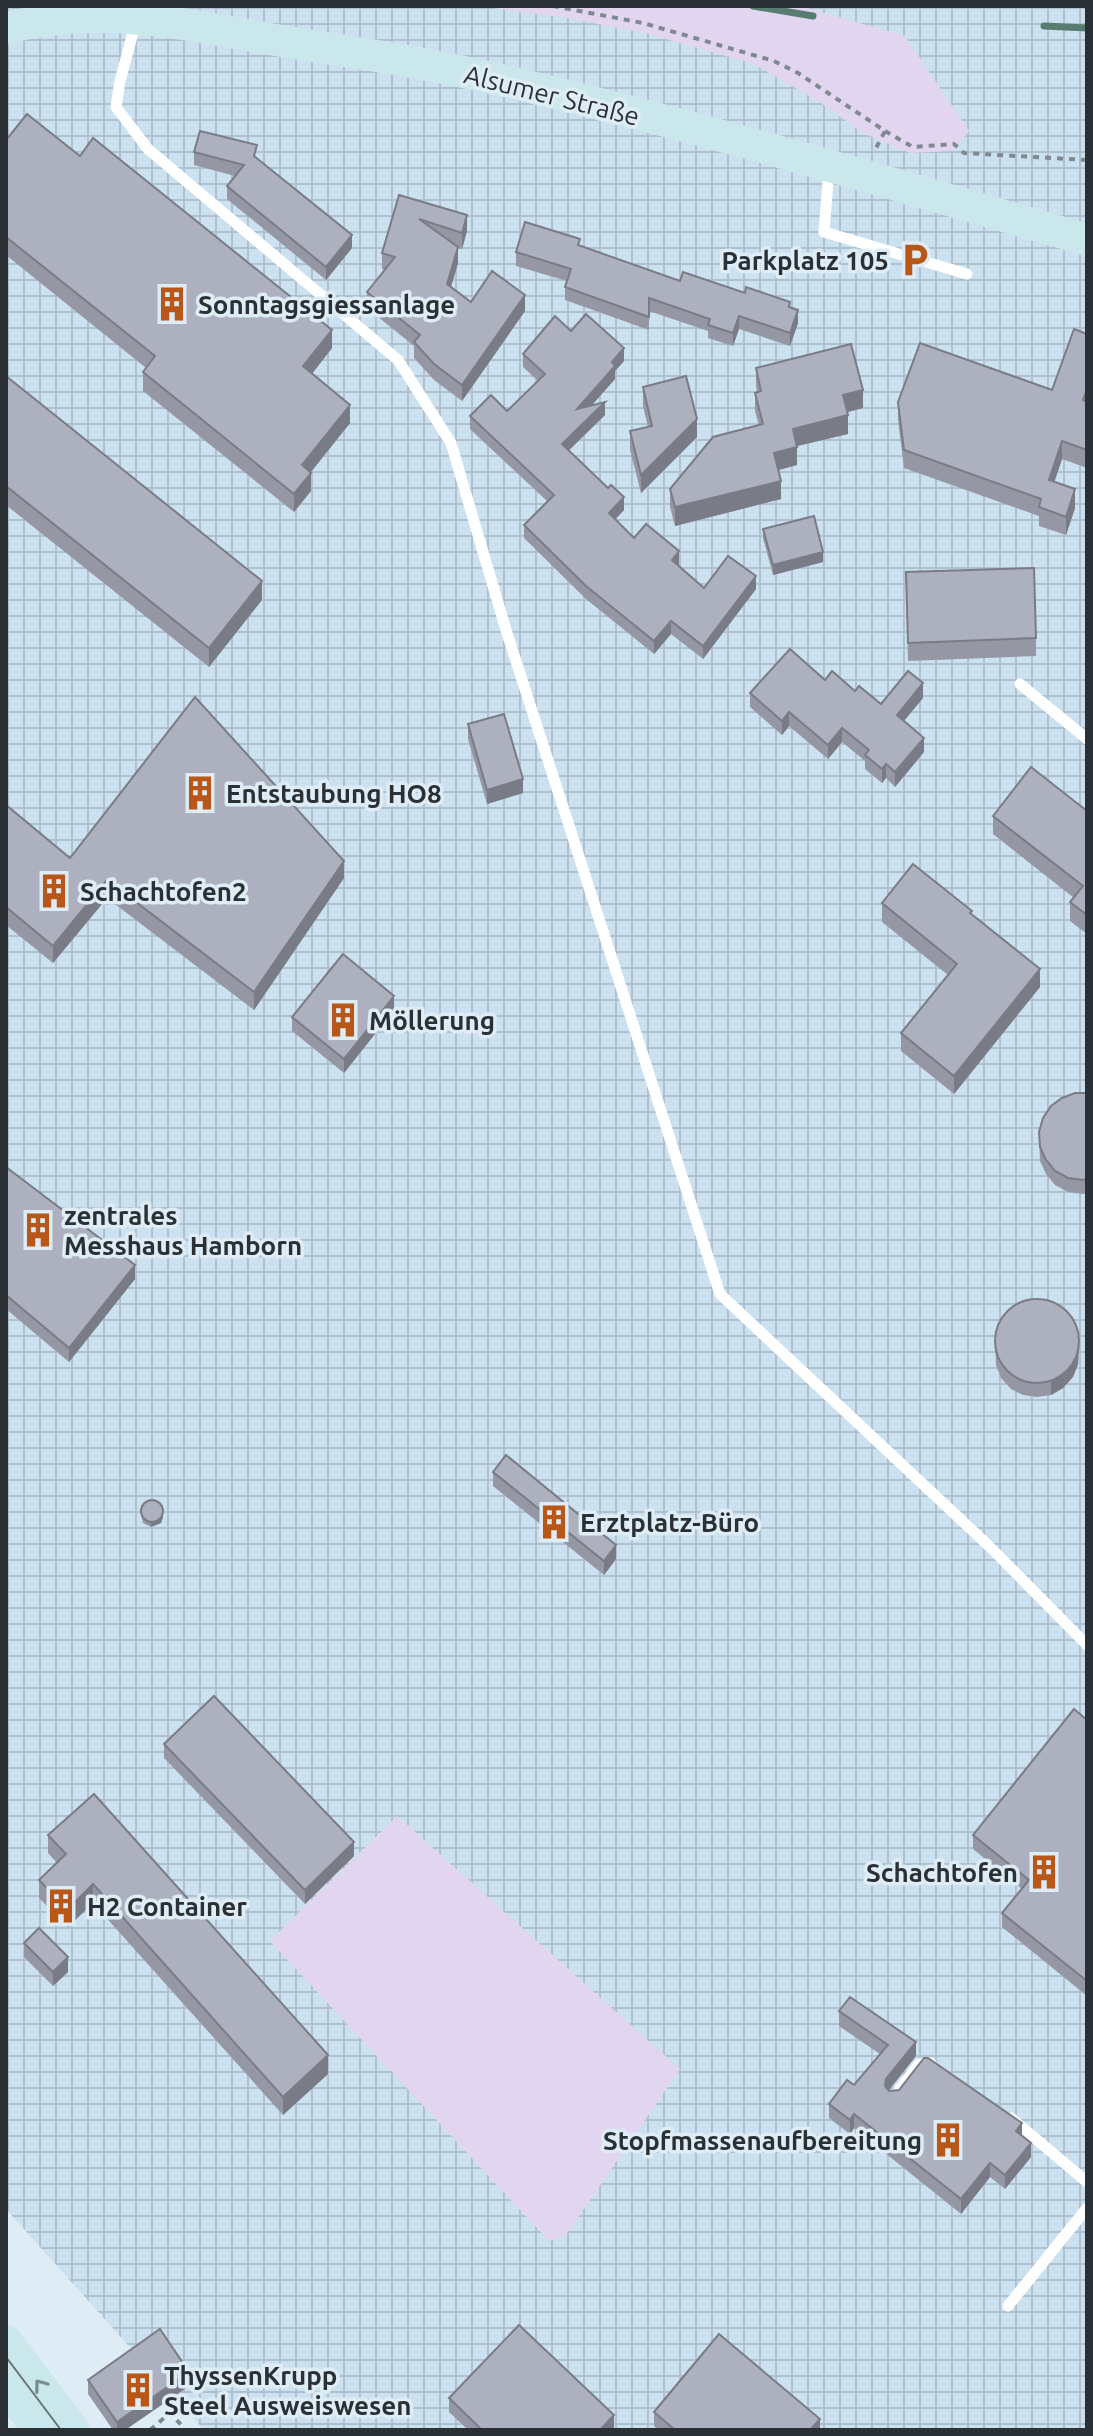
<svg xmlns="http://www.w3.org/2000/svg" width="1093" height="2436" font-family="Ubuntu,sans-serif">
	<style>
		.industrial { fill: url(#industrial-grid) }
		.green { fill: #e2d5ef }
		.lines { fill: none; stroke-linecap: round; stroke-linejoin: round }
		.stream { stroke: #577d72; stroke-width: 7 }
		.path { stroke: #808990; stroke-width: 4; stroke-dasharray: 6 6; stroke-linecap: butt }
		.lane { stroke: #fff; stroke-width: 11 }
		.secondary { stroke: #cae8eb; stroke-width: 32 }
		.tram { stroke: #6a7278; stroke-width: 2 }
		.wall { fill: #9598a4 }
		.shaded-wall { fill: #797c86 }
		.building { fill: #adb1bf; stroke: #797c86; stroke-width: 2 }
		.oneway { stroke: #7a8c90 }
		.labels { text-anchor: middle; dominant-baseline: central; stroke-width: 7; stroke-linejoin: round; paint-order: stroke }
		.street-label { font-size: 26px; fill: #2b3034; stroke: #deecf6 }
		.poi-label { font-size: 26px; font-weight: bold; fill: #2b3034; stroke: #deecf6; text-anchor: start }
	</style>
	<defs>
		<pattern id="industrial-grid" width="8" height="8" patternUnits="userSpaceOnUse" patternTransform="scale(2)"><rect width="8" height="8" fill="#cce1f0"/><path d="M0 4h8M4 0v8" fill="none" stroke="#afc1ce"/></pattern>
	</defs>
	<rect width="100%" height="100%" fill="#deecf6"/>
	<polygon class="industrial" points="6,6 1087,6 1087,2430 204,2430 6,2209"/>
	<g class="green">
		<polygon points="479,6 800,6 905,36 969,131 953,151 910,153 863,133 818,101 754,64 645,33 561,17"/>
		<polygon points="397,1816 680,2069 566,2235 549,2241 270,1941"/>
	</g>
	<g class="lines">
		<g class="stream">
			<polyline points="753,6 813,16"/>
			<polyline points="1044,26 1087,28"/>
		</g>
		<g class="path">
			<polyline points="553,6 643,23 774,61 798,73 885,131 875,150"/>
			<polyline points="885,131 913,147 954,144 964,153 1087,160"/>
			<polyline points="150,2430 170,2413 186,2430"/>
		</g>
		<g class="lane">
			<polyline points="136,21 120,81 116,107 148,149 398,360 451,443 506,630 720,1294 990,1547 1087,1645"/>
			<polyline points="829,169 824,232 967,274"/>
			<polyline points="1020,684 1087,739"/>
			<polyline points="893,2098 919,2064 931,2063"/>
			<polyline points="1011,2118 1087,2182"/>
			<polyline points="1008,2306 1087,2208"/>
		</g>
		<g class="secondary">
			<path d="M6,28c99,-25 184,-2 282,14 69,11 140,21 208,37 199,46 395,104 591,161"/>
			<polyline points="6,2341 74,2430"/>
			<polyline points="6,2388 39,2430"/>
		</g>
		<polyline class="tram" points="6,2357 61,2430"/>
	</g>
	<g class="wall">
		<polygon points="6,140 80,156 332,348 312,374 350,423 311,472 311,491 294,512 143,391 143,372 146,368 6,255"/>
		<polygon points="194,152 256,158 352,248 326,280 227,199 227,186 235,176 194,165"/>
		<polygon points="399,195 467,231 462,249 458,248 458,263 451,287 471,302 525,311 462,401 434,380 414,358 414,346 367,308 367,292 384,270 382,269 382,253"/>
		<polygon points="580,246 680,281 790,308 798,323 790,346 739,329 733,346 708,338 708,331 649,311 649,330 565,300 565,287 567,281 516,266 516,252"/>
		<polygon points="571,331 624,361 615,371 615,379 592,405 605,415 569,450 624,510 615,519 634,538 679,564 678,566 704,588 756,589 703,659 671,634 654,654 586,599 524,538 524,525 547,501 470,429 470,416 507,411 538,381 523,367 523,354"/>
		<polygon points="1087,334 1087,468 1062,459 1054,482 1075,508 1066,535 1039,526 1039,516 904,468 898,420 898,402 1052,390"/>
		<polygon points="756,368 863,408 848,412 848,434 797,446 797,465 779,470 781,499 675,526 670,507 670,489 759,426 755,411 755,393 757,392 756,386"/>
		<polygon points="6,376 262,600 209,667 6,505"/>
		<polygon points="643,387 697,437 641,493 630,450 630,431 648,427 643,406"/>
		<polygon points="763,529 823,562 773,575 763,538"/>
		<polygon points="906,572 1036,638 1036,656 908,661"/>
		<polygon points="825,680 855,691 881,704 923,698 904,721 924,752 895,787 886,778 882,783 865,769 865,761 842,742 828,759 789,726 782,735 750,707 750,693"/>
		<polygon points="468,724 523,793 487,804 468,739"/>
		<polygon points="6,805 70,858 344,878 254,1010 107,898 53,963 6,925"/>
		<polygon points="1087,811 1087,934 1070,921 1070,902 1074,898 993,834 993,816"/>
		<polygon points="882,903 972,914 1040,987 954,1094 901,1051 901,1033 948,975 882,922"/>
		<polygon points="394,1010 344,1073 292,1031 292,1017"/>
		<polygon points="1087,1093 1087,1193 1083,1194 1068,1192 1055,1185 1046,1174 1040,1161 1039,1132"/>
		<polygon points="6,1167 135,1279 69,1362 6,1309"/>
		<polygon points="995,1337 1079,1350 1078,1364 1073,1377 1063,1388 1051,1395 1037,1397 1023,1395 1011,1389 1001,1378 996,1365"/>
		<polygon points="493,1472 616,1559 604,1575 493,1486"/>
		<polygon points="140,1510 163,1517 161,1523 151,1527 143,1523"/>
		<polygon points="1087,1720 1087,1996 1002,1927 1002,1913 1022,1889 973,1849 973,1835"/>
		<polygon points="164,1744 354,1856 305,1904 164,1758"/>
		<polygon points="48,1835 328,2074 283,2115 93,1903 68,1927 39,1898 39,1880 57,1863 48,1853"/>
		<polygon points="24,1943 68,1972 53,1986 24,1957"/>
		<polygon points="839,2011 916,2056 888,2091 1022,2136 1031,2157 1005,2189 990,2177 961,2214 854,2128 850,2134 829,2118 829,2104 854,2085 880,2054 839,2026"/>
		<polygon points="88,2380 189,2386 125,2430 113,2430 88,2394"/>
		<polygon points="449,2398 614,2429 468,2430 449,2412"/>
		<polygon points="654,2412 820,2430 658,2430 654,2426"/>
	</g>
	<g class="shaded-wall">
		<polygon points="467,215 467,231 462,249 462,233"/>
		<polygon points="352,235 352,248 326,280 326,267"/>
		<polygon points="458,247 458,263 447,300 447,284"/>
		<polygon points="525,295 525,311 462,401 462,385"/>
		<polygon points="798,310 798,323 790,346 790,333"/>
		<polygon points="739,316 739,329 733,346 733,333"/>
		<polygon points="332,330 332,348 303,385 303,366"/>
		<polygon points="624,348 624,361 615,371 615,379 577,422 577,409 612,362"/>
		<polygon points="863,390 863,408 843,413 843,395"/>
		<polygon points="605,402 605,415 562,457 562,444"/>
		<polygon points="350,405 350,423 302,483 302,465"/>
		<polygon points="848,415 848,434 793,447 793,429"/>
		<polygon points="697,419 697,437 641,493 641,475"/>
		<polygon points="1062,441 1062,459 1049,498 1049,480"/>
		<polygon points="797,447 797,465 774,471 774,453"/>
		<polygon points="311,473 311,491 294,512 294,494"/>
		<polygon points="781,481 781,499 675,526 675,507"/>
		<polygon points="1075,489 1075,508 1066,535 1066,517"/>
		<polygon points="624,497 624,510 609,526 609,513"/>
		<polygon points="679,551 679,564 672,573 672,560"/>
		<polygon points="823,552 823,562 773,575 773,565"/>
		<polygon points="756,576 756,589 703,659 703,646"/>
		<polygon points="262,581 262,600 209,667 209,648"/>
		<polygon points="671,621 671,634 654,654 654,641"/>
		<polygon points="923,683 923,698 897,729 897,715"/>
		<polygon points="789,712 789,726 782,735 782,721"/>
		<polygon points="842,728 842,742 828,759 828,745"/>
		<polygon points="924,738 924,752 895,787 895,772"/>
		<polygon points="886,764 886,778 882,783 882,769"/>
		<polygon points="523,779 523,793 487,804 487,790"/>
		<polygon points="344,861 344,878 254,1010 254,992"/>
		<polygon points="107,880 107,898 53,963 53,946"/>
		<polygon points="1040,969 1040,987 954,1094 954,1076"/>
		<polygon points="394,996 394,1010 344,1073 344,1059"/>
		<polygon points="135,1265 135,1279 69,1362 69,1348"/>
		<polygon points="1079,1336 1078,1364 1073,1377 1063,1388 1051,1395 1051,1381"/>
		<polygon points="163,1512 163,1517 161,1523 151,1527 151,1522"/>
		<polygon points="616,1545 616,1559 604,1575 604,1561"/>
		<polygon points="354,1842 354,1856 305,1904 305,1890"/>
		<polygon points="93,1884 93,1903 68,1927 68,1909"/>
		<polygon points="68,1957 68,1972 53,1986 53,1972"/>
		<polygon points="916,2042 916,2056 886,2094 885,2100 886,2079"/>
		<polygon points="328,2055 328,2074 283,2115 283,2097"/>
		<polygon points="854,2114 854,2128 850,2134 850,2120"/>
		<polygon points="1022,2123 1022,2138 1016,2131"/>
		<polygon points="1031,2143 1031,2157 1005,2189 1005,2175"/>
		<polygon points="990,2163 990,2177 961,2214 961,2199"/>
		<polygon points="189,2372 189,2386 125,2430 117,2430 117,2422"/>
		<polygon points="614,2415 614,2429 600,2430"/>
		<polygon points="820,2419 820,2430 810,2430"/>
	</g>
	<g class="building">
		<polygon points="27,114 80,156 93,138 332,330 303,366 350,405 302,465 311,473 294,494 143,372 155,356 6,237 6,140"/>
		<polygon points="200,131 257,145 254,156 352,235 326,267 227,186 244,165 194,152"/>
		<polygon points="399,195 467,215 462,233 419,219 458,247 447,284 471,302 492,271 525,295 462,385 434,364 414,342 420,335 367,292 395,257 382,253"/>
		<polygon points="525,222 580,239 578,245 680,281 683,272 745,293 746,287 790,302 789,307 798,310 790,333 739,316 733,333 708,325 710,319 649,298 649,317 565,287 571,269 516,252"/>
		<polygon points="586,314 624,348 612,362 615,366 577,409 605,402 562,444 608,488 611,485 624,497 609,513 634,538 646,524 679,551 672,560 704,588 728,556 756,576 703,646 671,621 654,641 586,586 524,525 554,495 470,416 491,395 507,411 545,374 523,354 555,316 571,331"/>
		<polygon points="1074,329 1087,334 1087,389 1083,400 1087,402 1087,450 1062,441 1049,480 1075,489 1066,517 1039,507 1041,499 904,450 898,402 920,343 1052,390"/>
		<polygon points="851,344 863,390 843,395 848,415 793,429 797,447 774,453 781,481 675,507 670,489 713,437 763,424 755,393 761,391 756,368"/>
		<polygon points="6,376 262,581 209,648 6,486"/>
		<polygon points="686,376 697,419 641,475 630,431 652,426 643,387"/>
		<polygon points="814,516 823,552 773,565 763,529"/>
		<polygon points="1034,568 1036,638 908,643 906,572"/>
		<polygon points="790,649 825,680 832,671 855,691 859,686 881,704 908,671 923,683 897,715 924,738 895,772 886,764 882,769 865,755 869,750 842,728 828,745 789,712 782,721 750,693"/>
		<polygon points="195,697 344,861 254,992 107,880 53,946 6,907 6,805 70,858"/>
		<polygon points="504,714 523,779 487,790 468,724"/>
		<polygon points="1031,767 1087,811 1087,915 1070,902 1083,886 993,816"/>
		<polygon points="913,864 972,911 970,913 1040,969 954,1076 901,1033 957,964 882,903"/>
		<polygon points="343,954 394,996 344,1059 292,1017"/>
		<polygon points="1075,1093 1087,1093 1087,1179 1083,1180 1068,1178 1055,1171 1046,1160 1040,1147 1039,1132 1043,1118 1051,1106 1062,1098"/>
		<polygon points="6,1167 135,1265 69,1348 6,1295"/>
		<circle cx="1037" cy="1341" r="42"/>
		<polygon points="506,1455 616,1545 604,1561 493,1472"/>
		<circle cx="152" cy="1511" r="11"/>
		<polygon points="214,1696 354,1842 305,1890 164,1744"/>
		<polygon points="1074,1709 1087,1720 1087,1981 1002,1913 1029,1880 973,1835"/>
		<polygon points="94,1794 328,2055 283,2097 93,1884 68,1909 39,1880 66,1854 48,1835"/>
		<polygon points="39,1928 68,1957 53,1972 24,1943"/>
		<polygon points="850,1997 916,2042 886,2079 885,2086 889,2091 899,2090 924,2058 928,2058 1022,2123 1016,2131 1031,2143 1005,2175 990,2163 961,2199 854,2114 850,2120 829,2104 847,2080 854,2085 888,2045 839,2011"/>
		<polygon points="519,2325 614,2415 600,2430 482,2430 449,2398"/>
		<polygon points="160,2329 189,2372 117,2422 88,2380"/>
		<polygon points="719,2334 820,2419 810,2430 675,2430 654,2412"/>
	</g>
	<defs><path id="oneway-chevron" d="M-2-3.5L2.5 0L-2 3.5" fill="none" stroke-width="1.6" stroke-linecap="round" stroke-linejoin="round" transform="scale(2)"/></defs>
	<use class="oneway" href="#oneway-chevron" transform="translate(40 2385) rotate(-127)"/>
	<defs>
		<g id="parking-bare" transform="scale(2.76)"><path d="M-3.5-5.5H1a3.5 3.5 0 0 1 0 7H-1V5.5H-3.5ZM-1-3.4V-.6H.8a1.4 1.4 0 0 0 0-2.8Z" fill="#b85717" stroke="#deecf6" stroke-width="2.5" paint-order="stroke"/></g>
		<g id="building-bare" transform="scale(2.76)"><path d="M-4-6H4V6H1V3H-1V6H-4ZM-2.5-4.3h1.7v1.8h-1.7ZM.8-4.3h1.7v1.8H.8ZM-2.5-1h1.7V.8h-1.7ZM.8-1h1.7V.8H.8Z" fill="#b85717" stroke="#deecf6" stroke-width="2.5" paint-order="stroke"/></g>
	</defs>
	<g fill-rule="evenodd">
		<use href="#parking-bare" x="915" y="260"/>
		<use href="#building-bare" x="172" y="304"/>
		<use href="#building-bare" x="200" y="793"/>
		<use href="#building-bare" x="54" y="891"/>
		<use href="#building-bare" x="343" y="1020"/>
		<use href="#building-bare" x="38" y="1230"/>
		<use href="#building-bare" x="554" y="1522"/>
		<use href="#building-bare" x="1044" y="1872"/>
		<use href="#building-bare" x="61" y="1906"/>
		<use href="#building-bare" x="948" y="2140"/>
		<use href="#building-bare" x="138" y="2390"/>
	</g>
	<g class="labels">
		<g class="street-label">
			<text transform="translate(552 95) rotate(14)">Alsumer Straße</text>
		</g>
		<g class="poi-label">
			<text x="889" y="260" text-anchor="end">Parkplatz 105</text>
			<text x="198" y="304">Sonntagsgiessanlage</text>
			<text x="226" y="793">Entstaubung HO8</text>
			<text x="80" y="891">Schachtofen2</text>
			<text x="369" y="1020">Möllerung</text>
			<text x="64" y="1215">zentrales<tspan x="64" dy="30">Messhaus Hamborn</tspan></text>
			<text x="580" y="1522">Erztplatz-Büro</text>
			<text x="1018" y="1872" text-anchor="end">Schachtofen</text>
			<text x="87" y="1906">H2 Container</text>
			<text x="922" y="2140" text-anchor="end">Stopfmassenaufbereitung</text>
			<text x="164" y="2375">ThyssenKrupp<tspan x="164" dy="30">Steel Ausweiswesen</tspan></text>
		</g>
	</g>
	<rect width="1093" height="2436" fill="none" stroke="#2b3034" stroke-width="16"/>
</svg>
